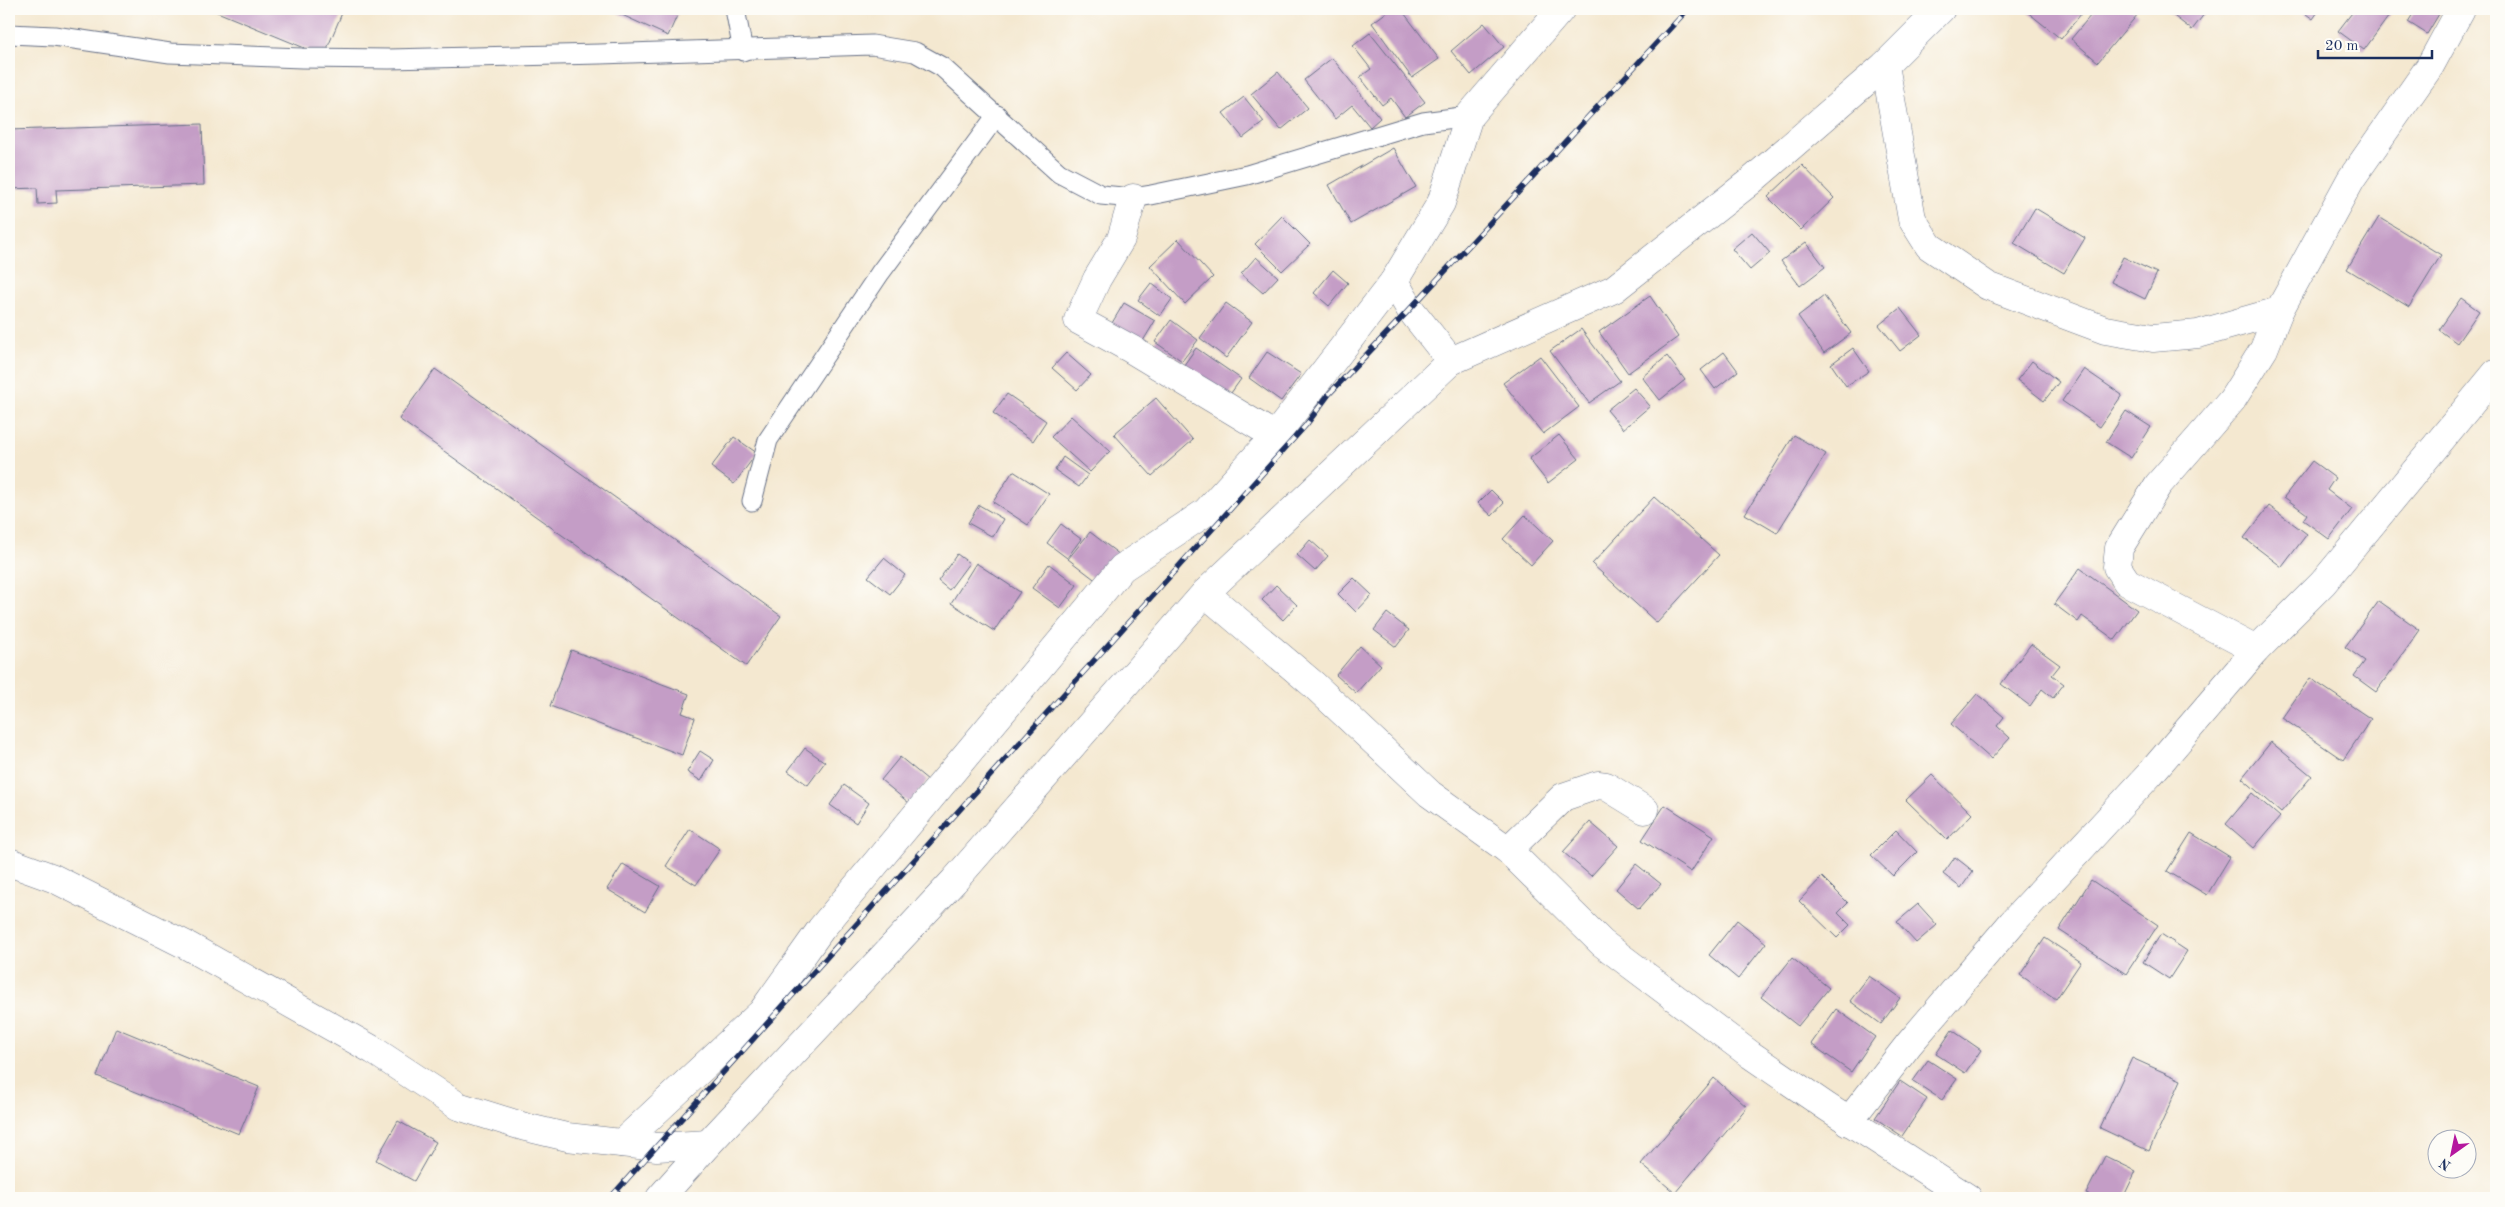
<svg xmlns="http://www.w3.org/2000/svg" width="2505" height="1207" font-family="'Old Standard TT',serif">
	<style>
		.building { fill: #c49dc6 }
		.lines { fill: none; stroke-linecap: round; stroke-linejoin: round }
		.service-casing { stroke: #677086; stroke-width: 21 }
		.minor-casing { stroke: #677086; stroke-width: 29 }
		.service { stroke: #fff; stroke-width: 19 }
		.minor { stroke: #fff; stroke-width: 28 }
		.rail-casing { stroke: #1b2f5e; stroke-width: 5.5 }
		.rail { stroke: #fdfcf7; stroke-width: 4; stroke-dasharray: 11; stroke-linecap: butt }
	</style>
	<rect width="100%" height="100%" fill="#fdfcf7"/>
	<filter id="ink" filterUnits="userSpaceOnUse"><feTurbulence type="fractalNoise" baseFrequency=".02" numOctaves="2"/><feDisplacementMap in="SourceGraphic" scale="10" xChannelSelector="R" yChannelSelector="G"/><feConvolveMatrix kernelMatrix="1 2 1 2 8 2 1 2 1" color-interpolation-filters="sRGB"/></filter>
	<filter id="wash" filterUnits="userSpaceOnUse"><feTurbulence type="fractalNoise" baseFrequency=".0096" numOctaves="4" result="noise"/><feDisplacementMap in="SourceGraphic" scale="20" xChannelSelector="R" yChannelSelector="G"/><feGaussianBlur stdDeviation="1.12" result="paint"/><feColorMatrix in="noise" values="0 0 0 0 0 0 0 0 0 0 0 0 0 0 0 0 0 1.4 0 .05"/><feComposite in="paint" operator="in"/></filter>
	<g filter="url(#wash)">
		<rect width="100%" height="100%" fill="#f4e8d0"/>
		<g id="blocks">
			<g class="building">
				<polygon points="210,9 332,9 342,13 324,56"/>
				<polygon points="609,9 680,9 668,36"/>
				<polygon points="1391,9 1401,9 1439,59 1412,78 1372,23"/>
				<polygon points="2027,9 2085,9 2061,39 2026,11"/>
				<polygon points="2096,9 2132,9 2138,14 2098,62 2071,39"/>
				<polygon points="2168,9 2208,9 2192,30 2166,10"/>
				<polygon points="2299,9 2320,9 2313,19"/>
				<polygon points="2355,9 2394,9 2364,50 2338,31"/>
				<polygon points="2416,9 2442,9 2427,34 2408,22"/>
				<polygon points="1484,23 1504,47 1471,75 1451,51"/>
				<polygon points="1370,33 1425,102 1405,117 1391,98 1382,105 1360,77 1371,69 1353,46"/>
				<polygon points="1332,58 1380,118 1370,127 1352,105 1335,119 1304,80"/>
				<polygon points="1278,72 1308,108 1281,130 1251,94"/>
				<polygon points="1244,97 1264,122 1243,138 1223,113"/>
				<polygon points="202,124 204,185 56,190 57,203 38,204 37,188 9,189 9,130"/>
				<polygon points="1393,148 1416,187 1351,224 1329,185"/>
				<polygon points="1802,165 1834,198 1801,230 1768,197"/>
				<polygon points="2035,208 2085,238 2064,273 2014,243"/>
				<polygon points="1282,216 1310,244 1282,271 1255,244"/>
				<polygon points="2379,217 2441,255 2409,307 2347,269"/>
				<polygon points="1752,232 1770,253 1750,270 1732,249"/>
				<polygon points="1178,239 1213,277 1185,304 1150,266"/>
				<polygon points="1806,242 1825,267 1800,286 1781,261"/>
				<polygon points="1256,257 1278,277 1263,293 1241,274"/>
				<polygon points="2123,257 2157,273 2145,299 2111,282"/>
				<polygon points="1333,270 1348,283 1329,306 1314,293"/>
				<polygon points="1151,283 1172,299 1160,316 1138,300"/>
				<polygon points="1650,296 1678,337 1628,373 1599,332"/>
				<polygon points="1824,296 1851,333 1824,353 1798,316"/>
				<polygon points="2461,298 2479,311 2457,343 2439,330"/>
				<polygon points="1124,303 1155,321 1140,346 1109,328"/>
				<polygon points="1226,303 1252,322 1226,358 1200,338"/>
				<polygon points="1900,308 1921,335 1900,351 1879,325"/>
				<polygon points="1171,320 1198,340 1182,361 1155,342"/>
				<polygon points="1581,329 1620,381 1589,403 1550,351"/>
				<polygon points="1196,348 1241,379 1226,400 1181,369"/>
				<polygon points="1853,348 1869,371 1846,386 1831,364"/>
				<polygon points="1267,352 1301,374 1281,401 1249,378"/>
				<polygon points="1724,352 1738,371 1715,389 1701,370"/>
				<polygon points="1066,353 1091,375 1077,390 1052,368"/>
				<polygon points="1540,356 1579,407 1543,434 1503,383"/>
				<polygon points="1667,356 1685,380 1660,400 1642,377"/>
				<polygon points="2032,361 2059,382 2044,401 2017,380"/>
				<polygon points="435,369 781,616 746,666 399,419"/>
				<polygon points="2084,369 2122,395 2100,427 2062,401"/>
				<polygon points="1634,388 1650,406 1623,429 1607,410"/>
				<polygon points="1007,394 1046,421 1033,441 993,413"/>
				<polygon points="1156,398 1193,440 1152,476 1114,434"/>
				<polygon points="2126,411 2151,427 2131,458 2106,442"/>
				<polygon points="1071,416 1110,451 1090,472 1051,437"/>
				<polygon points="1559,435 1579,459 1548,483 1529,459"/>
				<polygon points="1794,435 1826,454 1777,533 1745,514"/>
				<polygon points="734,437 757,453 734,484 711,467"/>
				<polygon points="1063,457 1088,475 1079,487 1055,470"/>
				<polygon points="2312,461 2335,478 2327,490 2352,509 2329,539 2303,520 2307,514 2284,497"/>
				<polygon points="1013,471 1049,494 1028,525 993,502"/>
				<polygon points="1491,490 1504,503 1492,516 1478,503"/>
				<polygon points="1654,497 1719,555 1657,623 1592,564"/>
				<polygon points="979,505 1003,519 993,537 968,523"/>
				<polygon points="2269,506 2307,534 2282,567 2244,538"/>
				<polygon points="1525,515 1553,541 1531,565 1503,539"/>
				<polygon points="1061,524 1081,539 1067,558 1047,543"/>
				<polygon points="1090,532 1120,555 1098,582 1068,559"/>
				<polygon points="1310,540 1328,556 1315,571 1297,555"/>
				<polygon points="957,554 969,563 949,590 938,581"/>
				<polygon points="884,558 905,575 890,594 868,577"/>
				<polygon points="976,563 1020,592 994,631 951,603"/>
				<polygon points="1049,564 1077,585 1060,608 1032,588"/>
				<polygon points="2080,568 2137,610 2115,640 2082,616 2078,622 2054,604"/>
				<polygon points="1354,578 1372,595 1356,612 1338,594"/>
				<polygon points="1276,585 1297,605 1283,620 1262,600"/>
				<polygon points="2379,601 2420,630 2376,692 2354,676 2365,661 2345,647"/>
				<polygon points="1387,613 1409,630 1396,647 1374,630"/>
				<polygon points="2031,644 2060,665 2052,675 2064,684 2053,698 2042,689 2030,706 2001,684"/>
				<polygon points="1360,646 1381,665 1356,693 1336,675"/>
				<polygon points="571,650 689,694 682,713 695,718 682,755 550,706"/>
				<polygon points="2310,678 2371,719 2343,760 2282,718"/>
				<polygon points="1977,694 2004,717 1997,726 2010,738 1991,759 1951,724"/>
				<polygon points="2271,742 2312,776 2281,812 2242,778"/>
				<polygon points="805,748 825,762 808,785 788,771"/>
				<polygon points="700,751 714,760 701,781 687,772"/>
				<polygon points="900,757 928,780 909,803 881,780"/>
				<polygon points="1932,775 1972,814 1947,840 1906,800"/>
				<polygon points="844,785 869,803 856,823 830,805"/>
				<polygon points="2252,793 2280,817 2254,848 2226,824"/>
				<polygon points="1665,805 1714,836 1691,872 1642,840"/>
				<polygon points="1590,822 1618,846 1591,876 1563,852"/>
				<polygon points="690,829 720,849 696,885 666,866"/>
				<polygon points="1896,830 1917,852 1893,876 1871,855"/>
				<polygon points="2191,833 2230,857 2207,895 2167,871"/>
				<polygon points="1955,857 1973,871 1961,888 1943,874"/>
				<polygon points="623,864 660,886 645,912 607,889"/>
				<polygon points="1636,864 1661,884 1639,909 1616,889"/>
				<polygon points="1822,877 1848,903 1838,913 1850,925 1837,938 1799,901"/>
				<polygon points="2091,880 2158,925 2126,974 2059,930"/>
				<polygon points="1918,904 1937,925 1916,943 1897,922"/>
				<polygon points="1737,920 1766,943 1738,979 1709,955"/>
				<polygon points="2161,934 2187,951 2169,979 2143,962"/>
				<polygon points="2045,938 2081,962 2056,999 2020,975"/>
				<polygon points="1792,958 1829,988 1798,1026 1761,997"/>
				<polygon points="1869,976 1900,998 1881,1024 1850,1001"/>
				<polygon points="1836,1009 1875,1037 1851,1072 1811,1044"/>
				<polygon points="116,1028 259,1087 239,1134 97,1076"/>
				<polygon points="1952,1030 1981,1050 1965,1073 1936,1054"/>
				<polygon points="2132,1058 2181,1080 2149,1151 2100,1128"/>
				<polygon points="1928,1060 1957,1079 1942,1100 1913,1081"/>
				<polygon points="1714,1078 1747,1107 1675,1193 1641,1164"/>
				<polygon points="1900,1081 1927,1099 1902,1136 1875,1118"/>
				<polygon points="398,1121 436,1142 414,1181 376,1160"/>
				<polygon points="2105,1156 2136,1171 2123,1198 2096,1198 2086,1194"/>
			</g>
		</g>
	</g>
	<g filter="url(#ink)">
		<use href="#blocks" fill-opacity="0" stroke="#677086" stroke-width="1"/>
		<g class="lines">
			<g class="service-casing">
				<g id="service">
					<polyline points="735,9 743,51"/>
					<polyline points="9,34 54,36 170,53 302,58 389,59 600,54 872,45 915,52 942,67 1059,173 1101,195 1133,198 1151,195 1247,175 1423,122 1469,116"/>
					<polyline points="752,501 768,440 880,273 997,115"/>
				</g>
			</g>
			<g class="minor-casing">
				<g id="minor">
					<polyline points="1885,65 1912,219 1929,246 1988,286 2105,330 2153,338 2198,334 2279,311 2351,179 2430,66 2461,9"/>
					<polyline points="1133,198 1121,239 1097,279 1078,320 1131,349 1275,436"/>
					<polyline points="1451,361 1614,289 1751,181 1885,65 1941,9"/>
					<polyline points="1205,593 1314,685 1430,794 1508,850 1602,943 1751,1055 1827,1107 1968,1198"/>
					<polyline points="2256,650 2127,582 2117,567 2119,548 2158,485 2232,400 2264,349 2279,311"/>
					<polyline points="1508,850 1563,797 1598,785 1606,786 1645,810"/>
					<polyline points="9,862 53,878 188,946 373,1050 458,1106 525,1127 567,1137 657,1147 708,1144"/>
					<polyline points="1848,1122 1909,1044 2012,923 2150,774 2256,650 2323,583 2496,373"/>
					<polyline points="622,1143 762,1012 821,929 1122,568 1206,512 1275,436 1394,281"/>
					<polyline points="660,1198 708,1144 954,881 1205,593 1451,361 1410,309 1394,281 1441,203 1469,116 1561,9"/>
				</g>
			</g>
			<use href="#service" class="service"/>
			<use href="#minor" class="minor"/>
			<g class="rail-casing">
				<polyline id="rail" points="610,1198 1306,425 1329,394 1410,309 1688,9"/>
			</g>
			<use href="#rail" class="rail"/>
		</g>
	</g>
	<rect width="2505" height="1207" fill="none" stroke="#fdfcf7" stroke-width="30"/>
	<g transform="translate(2452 1154) rotate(213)"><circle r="24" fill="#fdfcf7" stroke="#a3aaba"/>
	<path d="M0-4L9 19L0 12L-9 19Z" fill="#b5179e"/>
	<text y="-8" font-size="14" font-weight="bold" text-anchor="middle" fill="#1b2f5e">N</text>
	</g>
	<path d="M2318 50v8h114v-8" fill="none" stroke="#1b2f5e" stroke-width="2.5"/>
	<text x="2325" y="50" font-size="15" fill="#1b2f5e" stroke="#fdfcf7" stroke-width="4" paint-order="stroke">20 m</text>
</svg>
